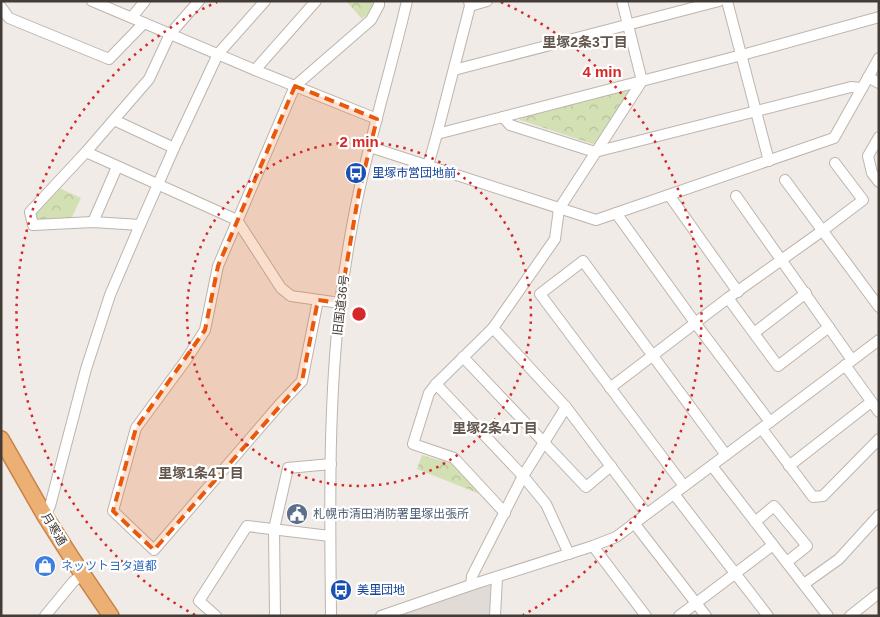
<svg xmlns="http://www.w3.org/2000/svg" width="880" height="617" font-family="Arial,'Noto Sans JP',sans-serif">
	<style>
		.industrial { fill: #e0dbd7 }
		.park { fill: url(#park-crowns) }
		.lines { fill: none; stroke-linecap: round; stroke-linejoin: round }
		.minor-casing { stroke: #beb4ac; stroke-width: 12 }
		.highway-casing { stroke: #ca8346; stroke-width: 18 }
		.minor { stroke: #fff; stroke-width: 10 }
		.highway { stroke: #ecb075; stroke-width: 15 }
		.marked { fill: #e8590c; fill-opacity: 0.2; stroke: #e8590c; stroke-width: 4; stroke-dasharray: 10 6; stroke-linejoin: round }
		.ring { fill: none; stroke: #d62828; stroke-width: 2.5; stroke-dasharray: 2.5 5 }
		.labels { text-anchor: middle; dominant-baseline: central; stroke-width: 4.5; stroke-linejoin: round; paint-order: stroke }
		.transit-label { font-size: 12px; fill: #164399; stroke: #fff; text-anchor: start }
		.street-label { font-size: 12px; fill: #423b36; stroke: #fff }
		.service-label { font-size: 12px; fill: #4e5e75; stroke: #fff; text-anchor: start }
		.shop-label { font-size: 12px; fill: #366cbe; stroke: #fff; text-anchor: start }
		.neighbourhood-label { font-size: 14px; font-weight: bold; fill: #64584e; stroke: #fff }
		.centre { fill: #d62828; stroke: #fff; stroke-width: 2.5 }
		.ring-label { font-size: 15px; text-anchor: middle; font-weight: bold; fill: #d62828; stroke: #fff; stroke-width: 4.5; stroke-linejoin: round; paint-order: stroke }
	</style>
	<defs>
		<pattern id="park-crowns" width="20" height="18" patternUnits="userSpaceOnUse" patternTransform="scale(1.25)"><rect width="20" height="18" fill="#d3e0b3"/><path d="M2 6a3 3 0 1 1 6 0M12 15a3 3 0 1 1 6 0" fill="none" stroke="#b6c19b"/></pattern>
	</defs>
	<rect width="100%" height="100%" fill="#f0ebe6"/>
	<polygon class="industrial" points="492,583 491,616 393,616"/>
	<g class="park">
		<path d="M346,1h27c0,9 -5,12 -11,18z"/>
		<polygon points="627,88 629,92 597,143 593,144 520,120 520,115"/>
		<polygon points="55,186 81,198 69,223 33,225 30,212"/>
		<polygon points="422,455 452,464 480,494 417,469"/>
	</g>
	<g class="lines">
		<g class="minor-casing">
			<g id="minor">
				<polyline points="92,1 255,70 377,119"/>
				<polyline points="727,1 769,161"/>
				<polyline points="470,6 487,1"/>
				<polyline points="1,7 9,18 109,59 144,23"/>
				<polyline points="132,17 145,1"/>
				<polyline points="255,70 316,1"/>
				<polyline points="454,70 719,1"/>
				<polyline points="868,77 879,83"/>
				<polyline points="503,117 510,125 595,152 851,87 862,88"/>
				<polyline points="114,120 174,148"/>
				<polyline points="437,134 742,55 879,17"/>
				<polyline points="879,137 868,156 872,173 879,182"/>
				<polyline points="370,147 596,220 834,138 879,58"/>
				<polyline points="86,152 237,220 281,288 291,296 340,303"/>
				<polyline points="428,166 437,134 470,6 469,1"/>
				<polyline points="785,180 879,307"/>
				<polyline points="669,195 738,292"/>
				<polyline points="736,196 852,360"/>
				<polyline points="616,213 696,324 770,422"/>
				<polyline points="93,222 117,167"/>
				<polyline points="140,225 93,222 33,225 30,212 86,152 149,79 170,34 199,1"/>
				<polyline points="728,298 778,366 829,327"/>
				<polyline points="318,300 302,381 280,404 154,550 113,511 136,428 186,360 205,330 218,266 295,86 371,20 379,5 379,1"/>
				<polyline points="493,328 566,407"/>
				<polyline points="754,333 806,293"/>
				<polyline points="463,357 586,487 611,466"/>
				<polyline points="845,365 879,412"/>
				<polyline points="436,384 523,476 546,504 569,554"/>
				<polyline points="610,388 728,298 822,231 863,200 835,163"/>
				<polyline points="762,429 813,497 823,496 879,439"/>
				<polyline points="712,466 828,616"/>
				<polyline points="789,466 871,402"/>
				<polyline points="684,486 540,294 583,261 726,455"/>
				<polyline points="674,494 768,616"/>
				<polyline points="505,513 454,458 413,444 429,393 436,384 493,328 555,239 559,209 642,81 622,1"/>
				<polyline points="45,516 50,506 86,369 110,295 140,225 174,148 218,54 265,1"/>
				<polyline points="755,522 774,506 807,546 787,562"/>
				<polyline points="634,523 706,616"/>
				<polyline points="593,546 646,616"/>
				<polyline points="804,584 839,559 879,515"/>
				<polyline points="471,585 472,576 523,476 566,407 646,513"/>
				<polyline points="45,616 73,582 82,574"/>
				<polyline points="216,616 199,601 247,526 330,536"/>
				<polyline points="275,616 274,529 288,468 331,464"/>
				<path d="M331,616c-1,-105 -3,-209 9,-313 5,-37 11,-75 19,-112 14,-64 33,-126 48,-190"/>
				<polyline points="381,616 471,585 593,546 616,537 770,422 879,340"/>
				<polyline points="495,616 497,577"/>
				<polyline points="679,616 773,545"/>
				<polyline points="850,616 879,593"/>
			</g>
		</g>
		<g class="highway-casing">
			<polyline id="highway" points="1,439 45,516 73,560 111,616"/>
		</g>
		<use href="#minor" class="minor"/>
		<use href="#highway" class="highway"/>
	</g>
	<path class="marked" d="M295,86l82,33 -18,73 -19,111 -22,-3 -16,81 -148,169 -41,-39 23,-83 69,-98 13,-64z"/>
	<g class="ring">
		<circle cx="359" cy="314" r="172"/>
		<path d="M195 615A343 343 0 0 1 217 2M501 2A343 343 0 0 1 523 615"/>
	</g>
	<defs>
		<g id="bus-disc" transform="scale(1.125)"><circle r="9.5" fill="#1a4fb4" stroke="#fff"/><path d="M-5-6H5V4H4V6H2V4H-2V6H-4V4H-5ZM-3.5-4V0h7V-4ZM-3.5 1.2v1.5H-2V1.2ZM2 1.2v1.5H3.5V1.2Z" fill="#fff"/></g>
		<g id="civic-disc" transform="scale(1.125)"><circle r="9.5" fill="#5c6f8a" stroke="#fff"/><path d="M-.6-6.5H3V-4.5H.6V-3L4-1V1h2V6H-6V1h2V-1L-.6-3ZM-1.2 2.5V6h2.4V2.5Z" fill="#fff"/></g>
		<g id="shop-disc" transform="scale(1.125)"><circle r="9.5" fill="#3f7fe0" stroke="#fff"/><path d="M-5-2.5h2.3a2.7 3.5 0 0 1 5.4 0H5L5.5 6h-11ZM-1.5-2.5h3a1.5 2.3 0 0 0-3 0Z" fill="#fff"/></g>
	</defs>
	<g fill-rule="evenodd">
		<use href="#bus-disc" x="356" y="173"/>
		<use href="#civic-disc" x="297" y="514"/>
		<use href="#shop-disc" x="45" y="566"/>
		<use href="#bus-disc" x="341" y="590"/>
	</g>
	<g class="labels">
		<g class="transit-label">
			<text x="372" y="173">里塚市営団地前</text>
			<text x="357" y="590">美里団地</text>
		</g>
		<g class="street-label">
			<text transform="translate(341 305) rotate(-83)">旧国道36号</text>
			<text transform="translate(54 529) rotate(59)">月寒通</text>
		</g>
		<g class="service-label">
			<text x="313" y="514">札幌市清田消防署里塚出張所</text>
		</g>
		<g class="shop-label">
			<text x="61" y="566">ネッツトヨタ道都</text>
		</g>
		<g class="neighbourhood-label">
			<text x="585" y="42">里塚2条3丁目</text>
			<text x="495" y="428">里塚2条4丁目</text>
			<text x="201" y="473">里塚1条4丁目</text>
		</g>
	</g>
	<circle cx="359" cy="314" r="8" class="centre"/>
	<g class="ring-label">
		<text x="602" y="77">4 min</text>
		<text x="359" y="147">2 min</text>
	</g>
	<rect width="880" height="617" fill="none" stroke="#423b36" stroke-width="5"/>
</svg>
